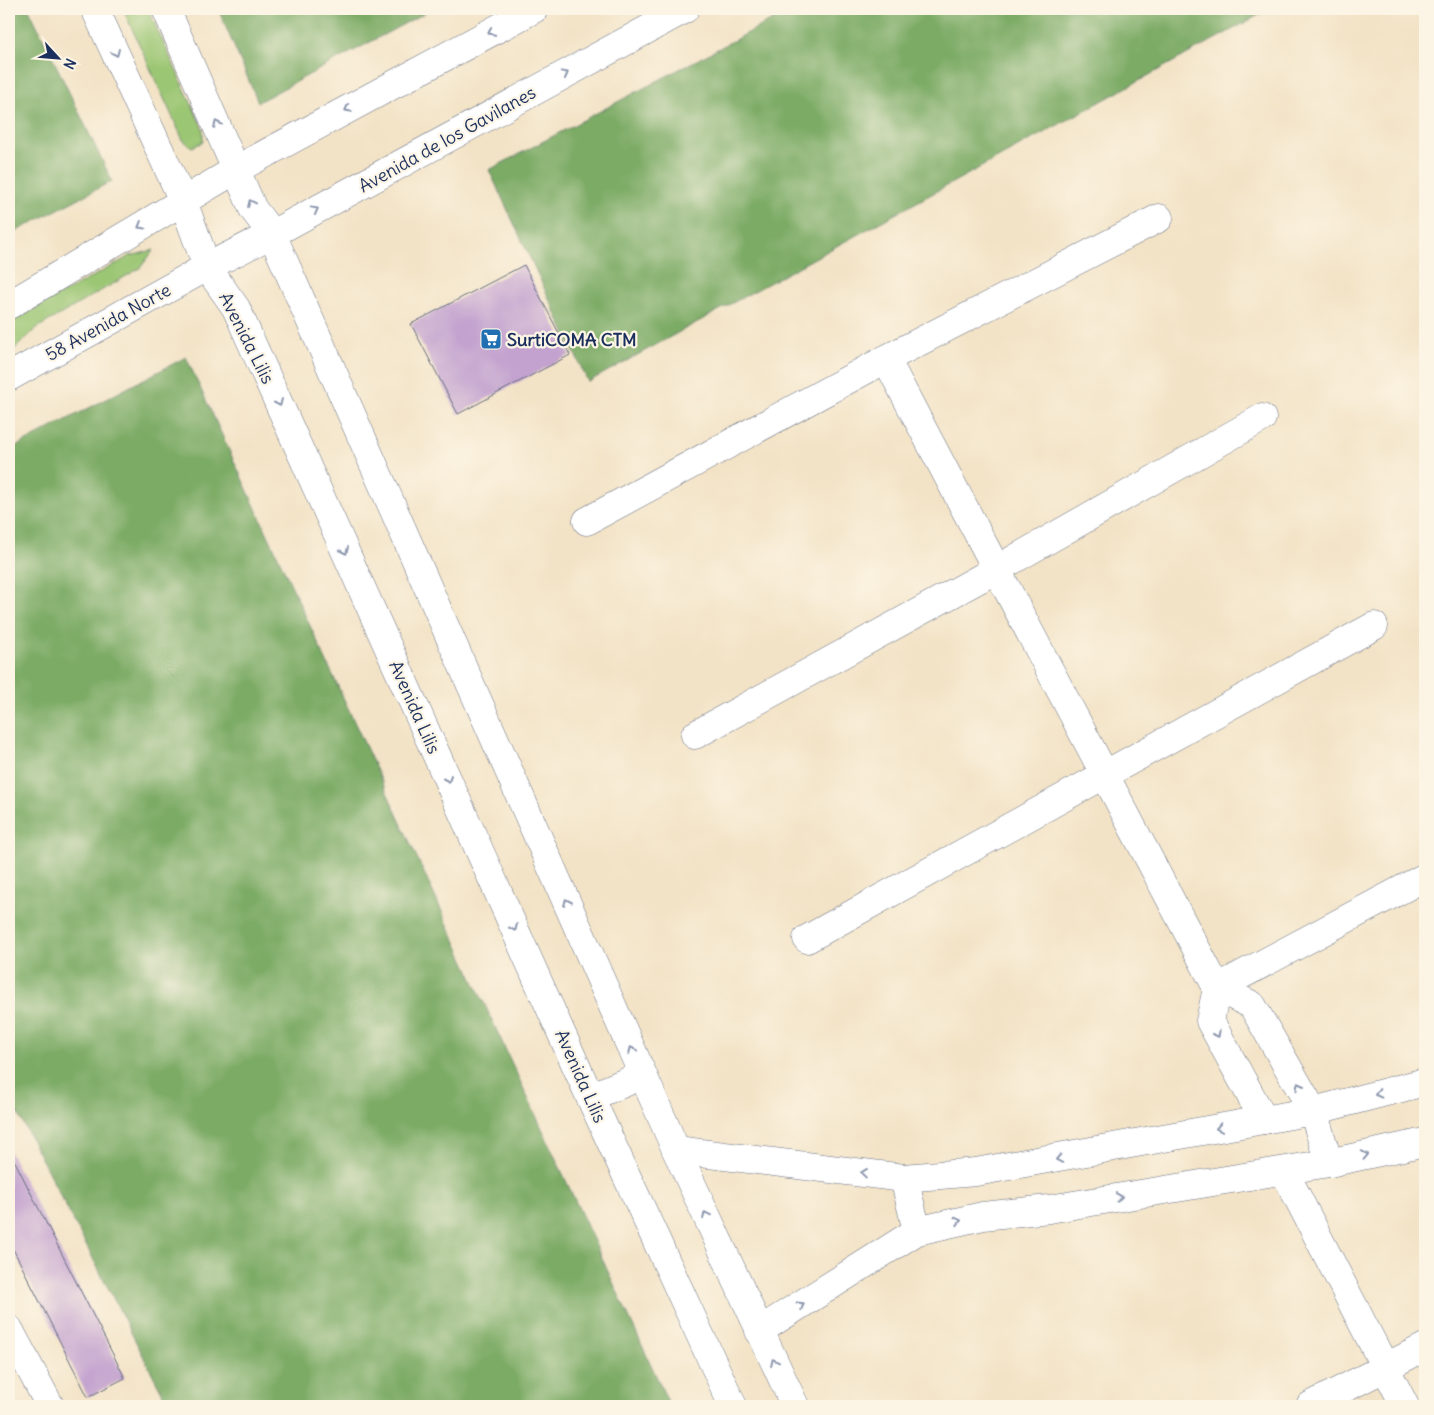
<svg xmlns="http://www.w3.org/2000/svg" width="1434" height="1415" font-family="Delius,sans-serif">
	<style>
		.green { fill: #9bc673; stroke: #5b7a68 }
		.forest { fill: #7cab65; stroke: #4c6d62 }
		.building { fill: #c3a2cf }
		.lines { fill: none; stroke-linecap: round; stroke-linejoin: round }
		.minor-casing { stroke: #676e82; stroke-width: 29 }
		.major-casing { stroke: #676e82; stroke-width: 29 }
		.minor { stroke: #fff; stroke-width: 28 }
		.major { stroke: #fff; stroke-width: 28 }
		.oneway { stroke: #8d97ae }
		.labels { text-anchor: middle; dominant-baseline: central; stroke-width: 4.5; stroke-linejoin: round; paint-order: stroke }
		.street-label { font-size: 18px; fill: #1b2f5e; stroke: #fcf5e5 }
		.poi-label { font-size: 18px; font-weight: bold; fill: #1b2f5e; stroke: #fcf5e5; text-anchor: start }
	</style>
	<rect width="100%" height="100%" fill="#fcf5e5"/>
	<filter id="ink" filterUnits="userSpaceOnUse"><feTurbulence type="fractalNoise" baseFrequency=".02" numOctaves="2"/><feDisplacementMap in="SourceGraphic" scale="10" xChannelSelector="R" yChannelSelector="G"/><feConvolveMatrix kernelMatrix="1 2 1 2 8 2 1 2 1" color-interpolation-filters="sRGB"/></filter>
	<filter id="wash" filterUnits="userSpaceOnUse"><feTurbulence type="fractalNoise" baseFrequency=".0096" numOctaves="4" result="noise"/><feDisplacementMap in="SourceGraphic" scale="20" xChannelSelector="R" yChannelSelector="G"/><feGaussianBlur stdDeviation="1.12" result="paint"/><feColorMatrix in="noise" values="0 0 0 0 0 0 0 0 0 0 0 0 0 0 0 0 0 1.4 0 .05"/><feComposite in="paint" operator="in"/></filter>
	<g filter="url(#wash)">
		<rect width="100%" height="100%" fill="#f3e3c6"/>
		<g class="green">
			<polygon points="123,9 148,9 203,129 203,142 192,147 183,140"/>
			<polygon points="154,250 140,268 37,328 9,354 9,323 130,256"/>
		</g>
		<g class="forest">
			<polygon points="9,9 29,9 112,181 9,235"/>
			<polygon points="218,9 432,9 258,102"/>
			<polygon points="793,9 1270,9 588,382 489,170"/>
			<polygon points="186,357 670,1406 169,1406 9,1096 9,450"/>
		</g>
		<g id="blocks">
			<g class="building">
				<polygon points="524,265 570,355 458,414 411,324"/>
				<polygon points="9,1150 125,1378 88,1397 9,1241"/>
			</g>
		</g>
	</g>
	<g filter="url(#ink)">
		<use href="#blocks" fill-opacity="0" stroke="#676e82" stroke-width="1"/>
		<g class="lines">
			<g class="minor-casing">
				<g id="minor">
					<polyline points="207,267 272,234"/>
					<polyline points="886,359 1217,988 1252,1005 1313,1111 1329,1163"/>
					<polyline points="587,521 886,359 1159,218"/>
					<polyline points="695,735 997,569 1262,418"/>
					<polyline points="807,939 1374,626"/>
					<polyline points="1217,988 1425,877"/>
					<polyline points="1217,988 1210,1021 1264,1120"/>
					<polyline points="676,1150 904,1178 976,1172 1313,1111 1425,1082"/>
					<polyline points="1284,1171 1405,1406"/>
					<polyline points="904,1178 917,1231"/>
					<polyline points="9,1329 50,1406"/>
					<polyline points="759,1331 917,1231 983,1216 1049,1209 1329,1163 1425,1142"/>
					<polyline points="1310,1406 1425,1347"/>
				</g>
			</g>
			<g class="major-casing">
				<g id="major">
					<polyline points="95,9 183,201 207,267 236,308 590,1097 733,1406"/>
					<polyline points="166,9 253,209 272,234 676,1150 795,1406"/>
					<polyline points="272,234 685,9"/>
					<polyline points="9,305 237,169 534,9"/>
					<polyline points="9,377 207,267"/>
					<polyline points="590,1097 643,1075"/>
				</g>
			</g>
			<use href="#minor" class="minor"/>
			<use href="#major" class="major"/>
		</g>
		<defs><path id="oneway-chevron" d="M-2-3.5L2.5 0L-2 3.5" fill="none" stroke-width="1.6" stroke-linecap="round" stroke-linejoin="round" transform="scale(1.25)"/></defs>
		<g class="oneway">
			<use href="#oneway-chevron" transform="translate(491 32) rotate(152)"/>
			<use href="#oneway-chevron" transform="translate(116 53) rotate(66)"/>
			<use href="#oneway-chevron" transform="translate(565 74) rotate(-29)"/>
			<use href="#oneway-chevron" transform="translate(348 109) rotate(152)"/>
			<use href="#oneway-chevron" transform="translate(217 124) rotate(-114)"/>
			<use href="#oneway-chevron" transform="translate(251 203) rotate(-115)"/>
			<use href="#oneway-chevron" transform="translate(315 210) rotate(-29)"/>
			<use href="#oneway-chevron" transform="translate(141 226) rotate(149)"/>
			<use href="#oneway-chevron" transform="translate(279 403) rotate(66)"/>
			<use href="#oneway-chevron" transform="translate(345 551) rotate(66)"/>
			<use href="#oneway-chevron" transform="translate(448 779) rotate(66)"/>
			<use href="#oneway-chevron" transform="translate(567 902) rotate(-114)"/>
			<use href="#oneway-chevron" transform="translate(514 928) rotate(66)"/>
			<use href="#oneway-chevron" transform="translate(1217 1034) rotate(62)"/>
			<use href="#oneway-chevron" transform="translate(632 1050) rotate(-114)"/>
			<use href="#oneway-chevron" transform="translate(1299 1086) rotate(-120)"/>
			<use href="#oneway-chevron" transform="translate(1378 1094) rotate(166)"/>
			<use href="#oneway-chevron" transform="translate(1219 1128) rotate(169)"/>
			<use href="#oneway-chevron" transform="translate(1365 1155) rotate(-12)"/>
			<use href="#oneway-chevron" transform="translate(1059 1159) rotate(169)"/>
			<use href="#oneway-chevron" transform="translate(864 1173) rotate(-173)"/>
			<use href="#oneway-chevron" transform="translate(1119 1197) rotate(-9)"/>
			<use href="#oneway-chevron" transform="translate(706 1215) rotate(-115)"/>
			<use href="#oneway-chevron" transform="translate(958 1221) rotate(-13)"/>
			<use href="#oneway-chevron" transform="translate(801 1305) rotate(-32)"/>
			<use href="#oneway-chevron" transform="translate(774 1362) rotate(-115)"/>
		</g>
	</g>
	<defs>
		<g id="supermarket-square" transform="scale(1.125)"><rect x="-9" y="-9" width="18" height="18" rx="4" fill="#1f6fb2" stroke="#fcf5e5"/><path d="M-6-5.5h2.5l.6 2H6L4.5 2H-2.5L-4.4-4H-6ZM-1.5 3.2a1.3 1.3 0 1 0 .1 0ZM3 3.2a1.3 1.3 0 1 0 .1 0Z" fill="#fff"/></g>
	</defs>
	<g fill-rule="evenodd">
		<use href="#supermarket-square" x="491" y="339"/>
	</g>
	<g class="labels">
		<g class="street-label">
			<text transform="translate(447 139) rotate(-29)">Avenida de los Gavilanes</text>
			<text transform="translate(108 322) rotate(-29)">58 Avenida Norte</text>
			<text transform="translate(247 338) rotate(63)">Avenida Lilis</text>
			<text transform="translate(415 707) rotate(66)">Avenida Lilis</text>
			<text transform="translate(581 1076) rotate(66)">Avenida Lilis</text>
		</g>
		<g class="poi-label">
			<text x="507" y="339">SurtiCOMA CTM</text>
		</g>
	</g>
	<rect width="1434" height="1415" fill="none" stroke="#fcf5e5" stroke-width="30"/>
	<g transform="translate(58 58) rotate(116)" stroke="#fcf5e5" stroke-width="4" paint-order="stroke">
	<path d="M0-4L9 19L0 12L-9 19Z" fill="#1b2f5e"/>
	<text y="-8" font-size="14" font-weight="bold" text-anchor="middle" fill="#1b2f5e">N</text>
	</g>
</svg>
